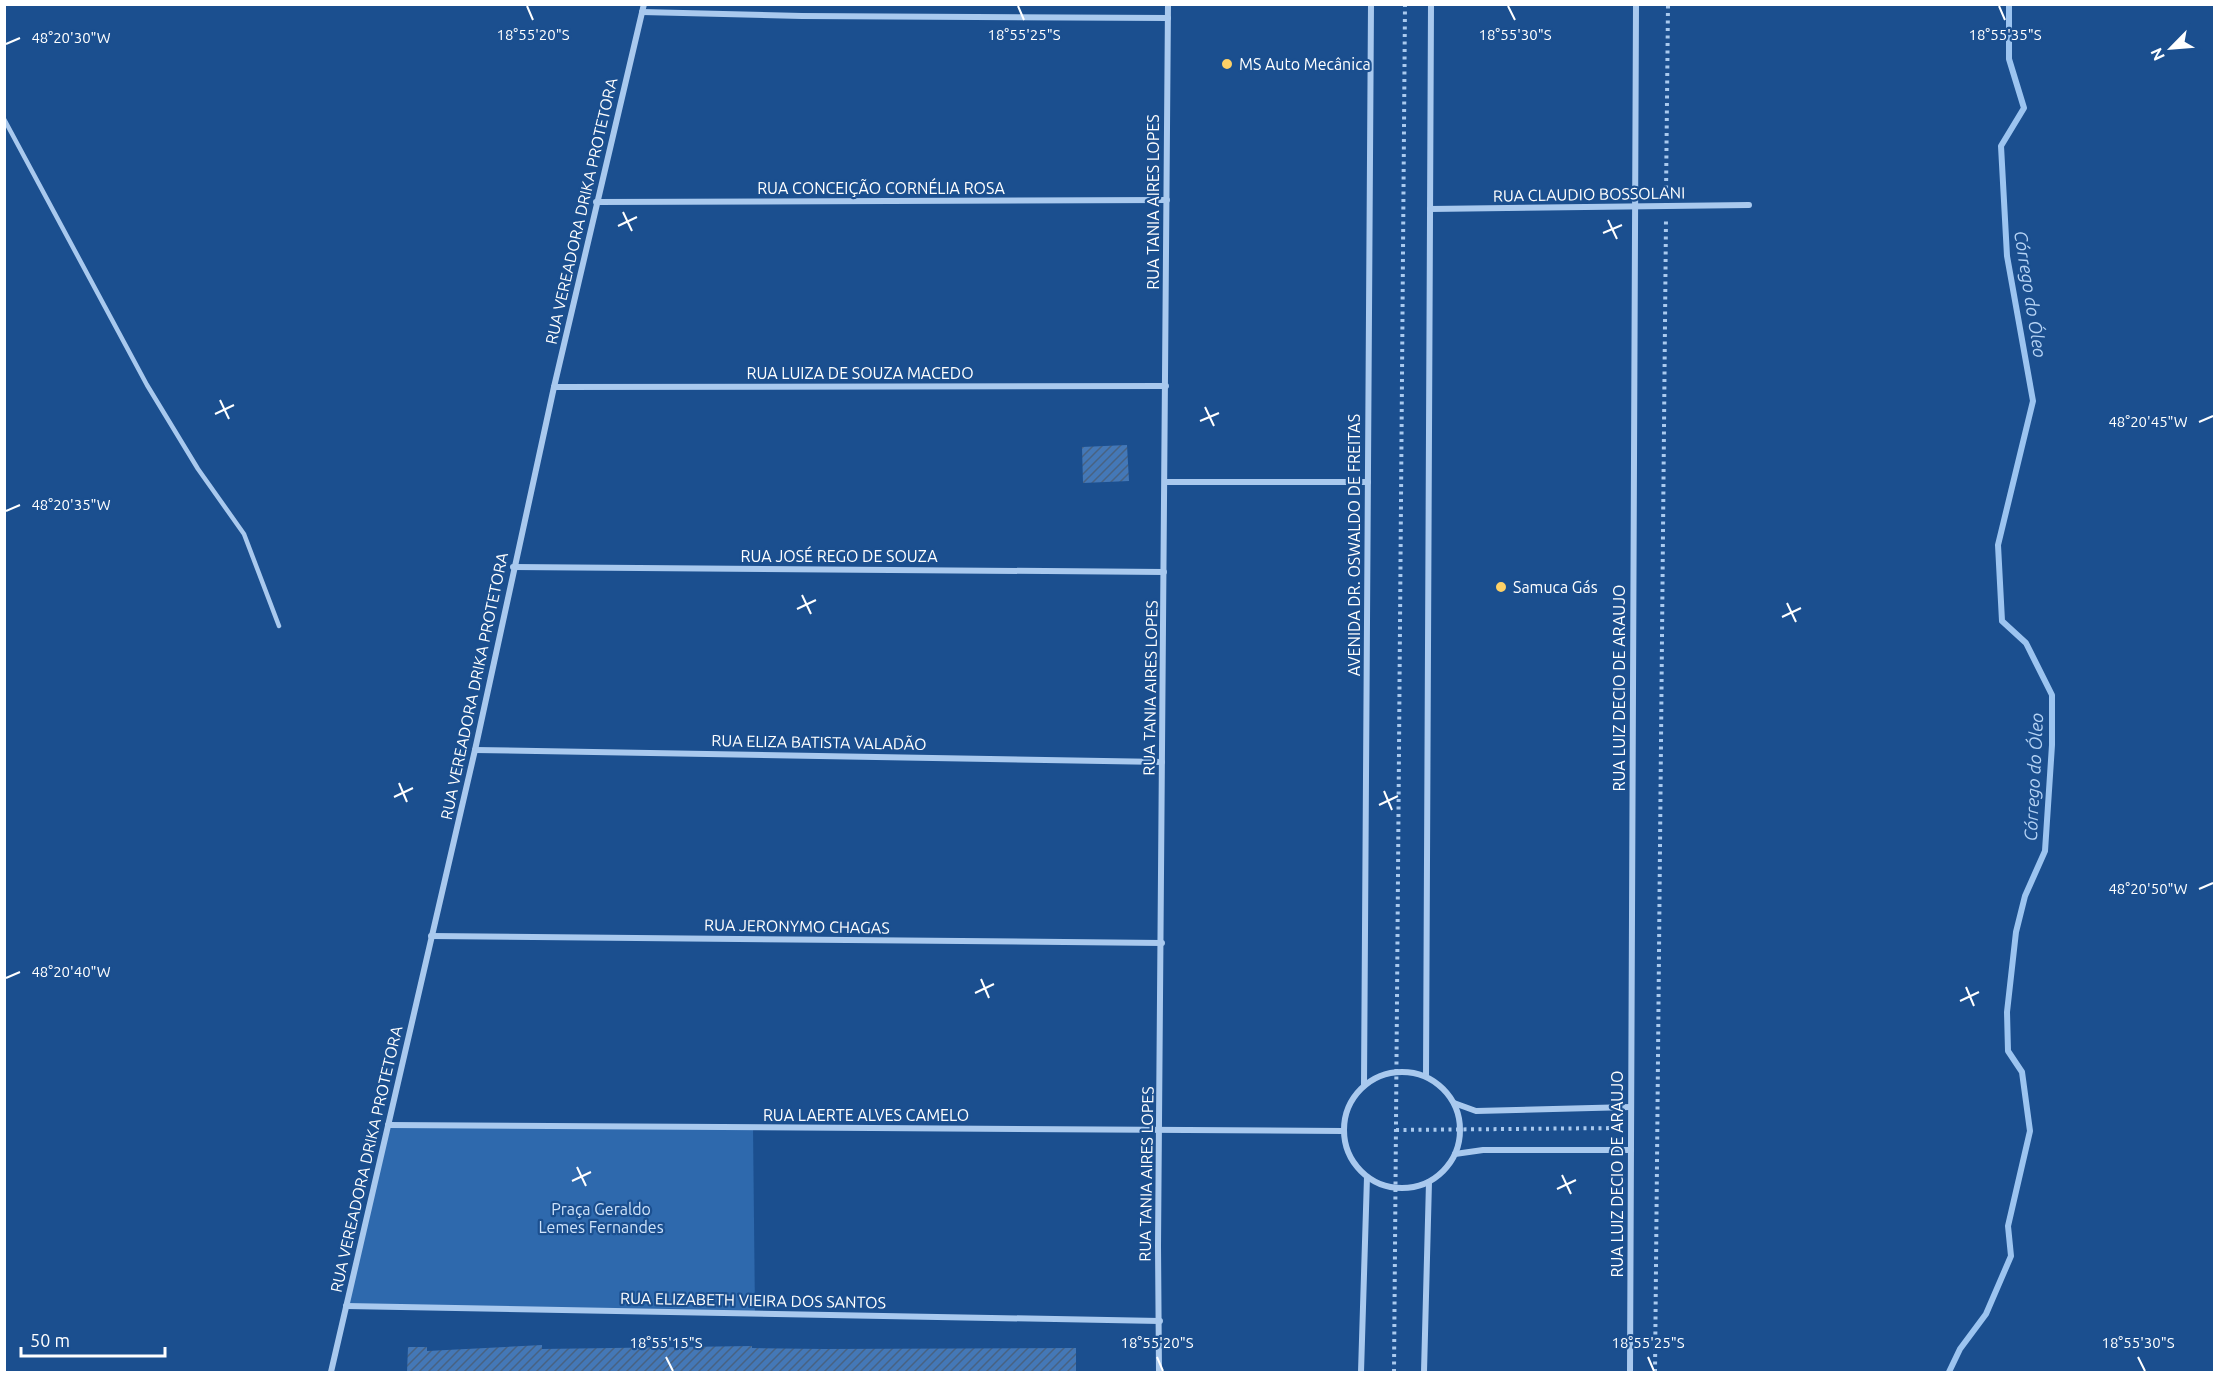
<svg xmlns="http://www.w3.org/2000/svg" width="2219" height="1377" font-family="Ubuntu,sans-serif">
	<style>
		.green { fill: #2e69ad }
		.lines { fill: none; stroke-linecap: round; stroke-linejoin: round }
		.stream { stroke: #9cc4f0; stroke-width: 6 }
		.building { fill: url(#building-hatch) }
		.path { stroke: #a9c9ee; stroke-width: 4; stroke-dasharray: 3 4.5; stroke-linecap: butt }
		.lane { stroke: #a9c9ee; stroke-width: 4.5 }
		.street { stroke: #a9c9ee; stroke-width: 6 }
		.ticks { fill: none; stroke: #fff; stroke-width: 2 }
		.poi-dot { fill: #ffd166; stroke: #1b4f8f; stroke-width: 2 }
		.labels { text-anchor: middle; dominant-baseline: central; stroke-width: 4.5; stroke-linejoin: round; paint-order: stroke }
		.poi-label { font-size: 16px; fill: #fff; stroke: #1b4f8f; text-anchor: start }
		.street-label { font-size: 16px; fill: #fff; stroke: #1b4f8f }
		.park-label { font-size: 16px; fill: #cfe3fa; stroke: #1b4f8f }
		.water-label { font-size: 18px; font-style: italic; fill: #b5d3f5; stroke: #1b4f8f }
		.ticks-label { font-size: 15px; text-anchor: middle; fill: #fff; stroke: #1b4f8f; stroke-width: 4.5; stroke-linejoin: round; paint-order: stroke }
	</style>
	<defs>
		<pattern id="building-hatch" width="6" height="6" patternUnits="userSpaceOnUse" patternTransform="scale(1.5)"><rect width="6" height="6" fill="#4478b7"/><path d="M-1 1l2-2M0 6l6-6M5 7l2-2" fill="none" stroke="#486282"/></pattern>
	</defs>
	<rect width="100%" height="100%" fill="#1b4f8f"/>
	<polygon class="green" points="388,1125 753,1127 755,1314 346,1306"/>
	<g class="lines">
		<polyline class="stream" points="1949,1372 1960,1349 1986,1314 2011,1256 2008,1226 2030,1131 2022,1072 2008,1051 2007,1012 2016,932 2025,896 2045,851 2052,745 2052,695 2026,643 2002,621 1998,545 2033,401 2007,256 2001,146 2024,108 2009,59 2009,4"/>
	</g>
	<g class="building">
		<polygon points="1127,445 1129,481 1083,483 1082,447"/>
		<polygon points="542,1345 542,1349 752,1346 752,1348 824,1349 1076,1348 1076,1372 407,1372 408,1347 427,1347 427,1351"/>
	</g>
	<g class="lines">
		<g class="path">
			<polyline points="1666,196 1668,4"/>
			<polyline points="1396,1130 1621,1128"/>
			<polyline points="1394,1372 1405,4"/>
			<polyline points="1655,1372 1666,218"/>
		</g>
		<polyline class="lane" points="4,119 147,385 198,469 244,534 279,626"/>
		<g class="street">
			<polyline points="642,12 802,16 1168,18"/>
			<polyline points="596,202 1167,200"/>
			<polyline points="1430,209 1749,205"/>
			<polyline points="554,387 1166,386"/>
			<polyline points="1165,482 1368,482"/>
			<polyline points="513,567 1164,572"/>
			<polyline points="475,750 1162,762"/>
			<polyline points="431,936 1162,943"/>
			<circle cx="1402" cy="1130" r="58"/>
			<polyline points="1426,1076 1431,4"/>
			<polyline points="1364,1085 1371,4"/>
			<polyline points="1454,1103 1476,1111 1631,1107"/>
			<polyline points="388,1125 1343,1131"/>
			<polyline points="1455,1154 1483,1150 1631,1150"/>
			<polyline points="346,1306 1160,1321"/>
			<polyline points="331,1372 475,750 554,387 644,4"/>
			<polyline points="1159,1372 1158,1246 1168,4"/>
			<polyline points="1361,1372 1367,1177"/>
			<polyline points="1424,1372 1429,1182"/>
			<polyline points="1630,1372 1636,4"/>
		</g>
	</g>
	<path class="ticks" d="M527,6l6,14M1018,6l6,14M1508,6l7,14M1999,6l6,14M6,44l14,-6M623,212l9,19M1608,220l9,19M618,226l19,-9M1603,233l19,-8M220,400l9,19M1205,407l9,19M215,414l19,-9M1200,421l19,-8M2199,422l14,-6M6,511l14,-6M802,595l9,19M1787,603l9,19M797,609l19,-9M1782,617l19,-9M399,783l8,19M1384,791l8,19M394,797l19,-9M1379,805l19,-9M2199,889l14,-6M6,978l14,-6M981,979l8,19M1966,987l8,19M975,993l19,-9M1960,1001l19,-9M577,1167l9,19M1562,1175l9,19M572,1181l19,-9M1557,1189l19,-9M666,1357l7,14M1157,1357l6,14M1648,1357l6,14M2138,1357l7,14"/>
	<g class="poi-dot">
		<circle cx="1227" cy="64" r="6"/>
		<circle cx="1501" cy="587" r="6"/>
	</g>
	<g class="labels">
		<g class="poi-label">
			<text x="1239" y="64">MS Auto Mecânica</text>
			<text x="1513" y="587">Samuca Gás</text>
		</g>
		<g class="street-label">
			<text x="881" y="188">RUA CONCEIÇÃO CORNÉLIA ROSA</text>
			<text transform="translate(1589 194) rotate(-1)">RUA CLAUDIO BOSSOLANI</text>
			<text transform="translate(1153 202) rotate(-90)">RUA TANIA AIRES LOPES</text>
			<text transform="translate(581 211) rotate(-77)">RUA VEREADORA DRIKA PROTETORA</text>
			<text x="860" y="373">RUA LUIZA DE SOUZA MACEDO</text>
			<text transform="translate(1354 545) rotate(-90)">AVENIDA DR. OSWALDO DE FREITAS</text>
			<text x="839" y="556">RUA JOSÉ REGO DE SOUZA</text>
			<text transform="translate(474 686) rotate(-78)">RUA VEREADORA DRIKA PROTETORA</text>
			<text transform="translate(1150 688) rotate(-89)">RUA TANIA AIRES LOPES</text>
			<text transform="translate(1619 688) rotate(-90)">RUA LUIZ DECIO DE ARAUJO</text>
			<text transform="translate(819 742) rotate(1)">RUA ELIZA BATISTA VALADÃO</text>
			<text transform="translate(797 926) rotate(1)">RUA JERONYMO CHAGAS</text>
			<text x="866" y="1115">RUA LAERTE ALVES CAMELO</text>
			<text transform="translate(366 1159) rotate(-77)">RUA VEREADORA DRIKA PROTETORA</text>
			<text transform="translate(1146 1174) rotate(-89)">RUA TANIA AIRES LOPES</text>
			<text transform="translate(1617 1174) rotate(-90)">RUA LUIZ DECIO DE ARAUJO</text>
			<text transform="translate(753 1300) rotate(1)">RUA ELIZABETH VIEIRA DOS SANTOS</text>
		</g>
		<g class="park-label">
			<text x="601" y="1209">Praça Geraldo<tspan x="601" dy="18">Lemes Fernandes</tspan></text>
		</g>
		<g class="water-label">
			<text transform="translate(2031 294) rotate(81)">Córrego do Óleo</text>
			<text transform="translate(2033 777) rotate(-87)">Córrego do Óleo</text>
		</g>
	</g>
	<g class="ticks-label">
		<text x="1024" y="40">18°55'25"S</text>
		<text x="1515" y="40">18°55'30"S</text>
		<text x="2005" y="40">18°55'35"S</text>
		<text x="533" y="40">18°55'20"S</text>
		<text x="71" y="43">48°20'30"W</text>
		<text x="2148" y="427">48°20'45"W</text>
		<text x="71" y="510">48°20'35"W</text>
		<text x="2148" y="894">48°20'50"W</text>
		<text x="71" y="977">48°20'40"W</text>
		<text x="666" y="1348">18°55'15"S</text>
		<text x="1157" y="1348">18°55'20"S</text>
		<text x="1648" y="1348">18°55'25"S</text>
		<text x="2138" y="1348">18°55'30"S</text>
	</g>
	<rect width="2219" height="1377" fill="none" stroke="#ffffff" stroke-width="12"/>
	<g transform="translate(2171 48) rotate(245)" stroke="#1b4f8f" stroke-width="4.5" paint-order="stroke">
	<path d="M0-4.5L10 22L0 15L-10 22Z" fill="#ffffff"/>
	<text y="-9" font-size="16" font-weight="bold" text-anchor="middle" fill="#ffffff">N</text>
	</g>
	<path d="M21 1347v9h144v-9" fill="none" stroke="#ffffff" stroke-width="3"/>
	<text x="30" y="1347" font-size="18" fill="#ffffff" stroke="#1b4f8f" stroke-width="4.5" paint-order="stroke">50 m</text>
</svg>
